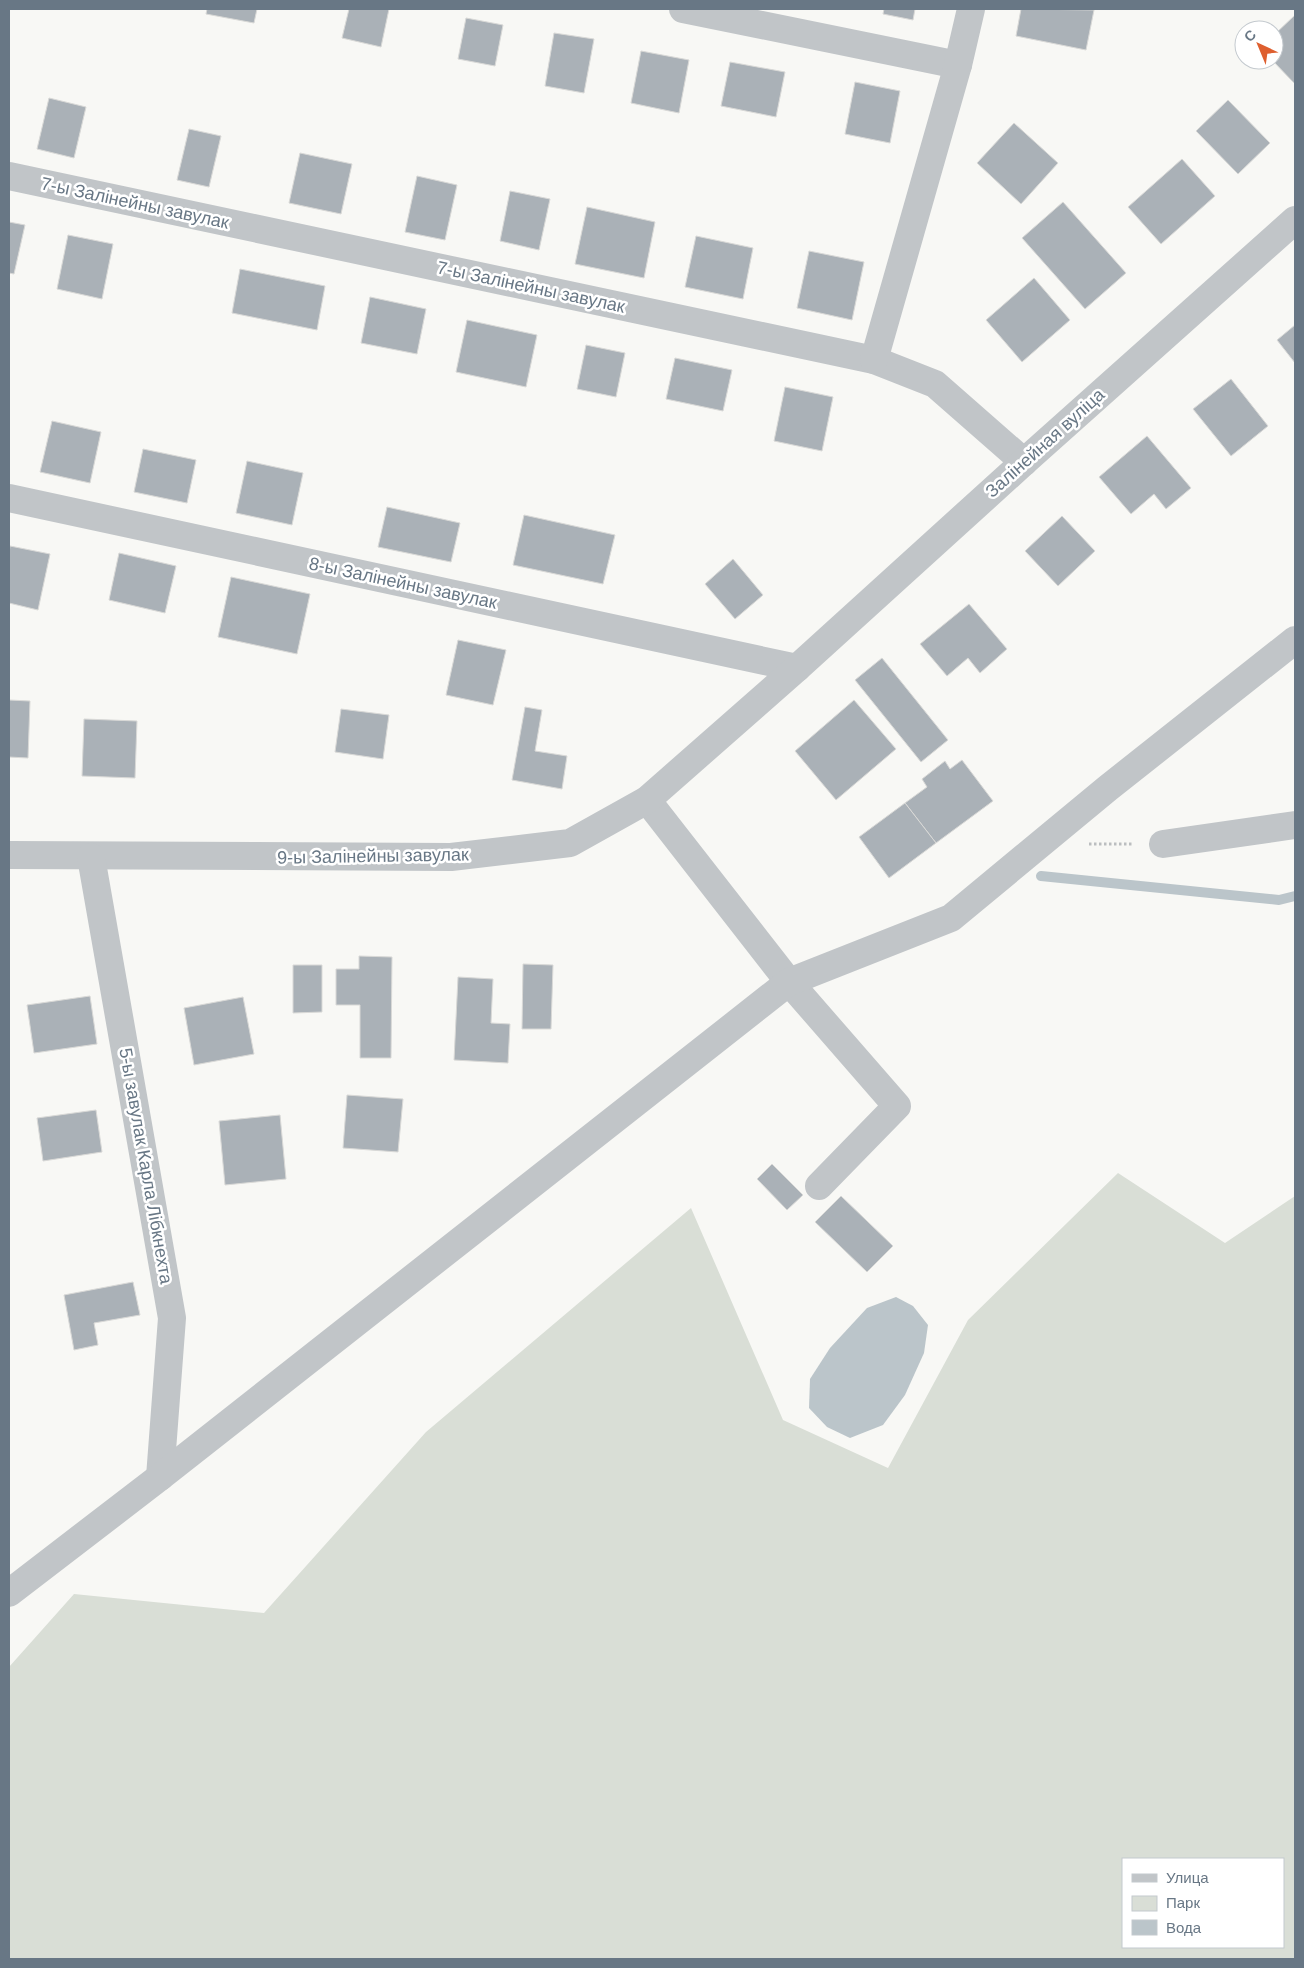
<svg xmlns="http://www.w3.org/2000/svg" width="1304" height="1968" font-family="Helvetica,sans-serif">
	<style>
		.green { fill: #d9ded6; fill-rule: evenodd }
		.water { fill: #bbc5ca }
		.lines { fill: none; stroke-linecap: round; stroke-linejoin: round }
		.stream { stroke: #bbc5ca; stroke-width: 10 }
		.building { fill: #aab1b7; stroke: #d9d9d7 }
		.path { stroke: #bbbec0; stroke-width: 3; stroke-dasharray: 2.5 2.5; stroke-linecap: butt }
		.minor { stroke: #c1c5c8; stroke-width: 28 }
		.labels { text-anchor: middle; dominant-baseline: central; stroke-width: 5; stroke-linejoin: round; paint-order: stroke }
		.street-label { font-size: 18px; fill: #687785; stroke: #fff }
	</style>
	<rect width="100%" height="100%" fill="#f8f8f5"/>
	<path class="green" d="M1118,1173l107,70 70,-47v763h-1286v-292l65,-73 190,19 162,-181 265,-224 92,212 105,48 80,-148zM1123,1859h160v88h-160z"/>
	<polygon class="water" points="896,1297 913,1306 928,1325 924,1353 905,1395 883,1425 850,1438 827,1427 809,1408 810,1379 830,1348 867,1308"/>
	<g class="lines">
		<polyline class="stream" points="1041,876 1279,900 1295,896"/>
	</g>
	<g class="building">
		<polygon points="207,9 257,9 254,23 206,14"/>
		<polygon points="349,9 389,9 381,47 342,38"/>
		<polygon points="884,9 915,9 913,20 883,14"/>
		<polygon points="1021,9 1094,10 1086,50 1016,36"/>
		<polygon points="1295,15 1295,84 1272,60 1274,60 1274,35"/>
		<polygon points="466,18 503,25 495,66 458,59"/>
		<polygon points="554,33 594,39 584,93 545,86"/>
		<polygon points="641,51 689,60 679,113 631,103"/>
		<polygon points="730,62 785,72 776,117 721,106"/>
		<polygon points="855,82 900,91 890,143 845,134"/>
		<polygon points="49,98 86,107 74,158 37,149"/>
		<polygon points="1228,100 1270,143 1238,174 1196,131"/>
		<polygon points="1014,123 1058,163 1021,204 977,163"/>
		<polygon points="189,129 221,136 209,187 177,180"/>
		<polygon points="300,153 352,164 341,214 289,203"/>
		<polygon points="1182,159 1215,196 1161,244 1128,207"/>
		<polygon points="417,176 457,185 445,240 405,232"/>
		<polygon points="510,191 550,199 539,250 500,241"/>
		<polygon points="1063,202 1126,273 1085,309 1022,238"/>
		<polygon points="587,207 655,222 644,278 575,264"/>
		<polygon points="9,222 25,225 14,274 9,273"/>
		<polygon points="68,235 113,244 102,299 57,289"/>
		<polygon points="696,236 753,248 743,299 685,287"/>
		<polygon points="809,251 864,262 852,320 797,308"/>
		<polygon points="240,269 325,286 317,330 232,313"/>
		<polygon points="1034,278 1070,320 1022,362 986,320"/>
		<polygon points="370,297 426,309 417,354 361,343"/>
		<polygon points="467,320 537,335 526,387 456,372"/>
		<polygon points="1295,325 1295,363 1277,340"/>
		<polygon points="586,345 625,353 616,397 577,389"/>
		<polygon points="675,358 732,370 723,411 666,399"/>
		<polygon points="1231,379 1268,426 1231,456 1193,409"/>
		<polygon points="785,387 833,397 822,451 774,441"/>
		<polygon points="52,421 101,432 90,483 40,472"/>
		<polygon points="1147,436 1191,488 1166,509 1154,494 1131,514 1099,477"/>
		<polygon points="143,449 196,460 187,503 134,492"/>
		<polygon points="247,461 303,473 292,525 236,513"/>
		<polygon points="387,507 460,523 451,562 378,547"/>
		<polygon points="524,515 615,535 603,584 513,565"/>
		<polygon points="1062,516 1095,551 1058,586 1025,551"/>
		<polygon points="10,546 50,554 38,610 9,603 9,553"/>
		<polygon points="119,553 176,566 165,613 109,600"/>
		<polygon points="733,559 763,595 735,619 705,584"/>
		<polygon points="231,577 310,594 297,654 218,637"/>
		<polygon points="969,604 1007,649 980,673 968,658 947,676 920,644"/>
		<polygon points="458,640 506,650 493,705 446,695"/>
		<polygon points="882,658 948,740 921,762 855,680"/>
		<polygon points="9,700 30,701 28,758 9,757"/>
		<polygon points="854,700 896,749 836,800 795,751"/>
		<polygon points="525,707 542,710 535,751 567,756 562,789 512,780"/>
		<polygon points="341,709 389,715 383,759 335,752"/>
		<polygon points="84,719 137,721 135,778 82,776"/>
		<polygon points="962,760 993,801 936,843 905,803 927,787 922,779 945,761 950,769"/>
		<polygon points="905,803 936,843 889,878 859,837"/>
		<polygon points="359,956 392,957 391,1058 360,1058 360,1005 336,1005 336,969 359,969"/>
		<polygon points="523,964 553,965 551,1029 522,1029"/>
		<polygon points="293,965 322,965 322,1012 293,1013"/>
		<polygon points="458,977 493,979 491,1023 510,1024 508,1063 454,1060"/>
		<polygon points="90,996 97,1044 34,1053 27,1005"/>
		<polygon points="243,997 254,1054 194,1065 184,1008"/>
		<polygon points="347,1095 403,1099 398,1152 343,1148"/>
		<polygon points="96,1110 102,1152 43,1161 37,1118"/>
		<polygon points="280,1115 286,1179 225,1185 219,1121"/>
		<polygon points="772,1164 803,1195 787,1210 757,1179"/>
		<polygon points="841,1196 893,1246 867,1272 815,1222"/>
		<polygon points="133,1282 140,1315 94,1323 98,1345 74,1350 64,1295"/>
	</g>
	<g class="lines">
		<polyline class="path" points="1089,844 1132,844"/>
		<g class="minor">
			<polyline points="683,9 958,65"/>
			<polyline points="9,176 874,360 935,384 1024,462"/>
			<polyline points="874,360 958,65 971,9"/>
			<polyline points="9,498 797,668"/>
			<polyline points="647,800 789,982 897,1106 819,1186"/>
			<polyline points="1163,844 1295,825"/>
			<polyline points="9,855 451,857 570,843 647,800 797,668 1024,462 1295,220"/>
			<polyline points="91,857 172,1318 160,1477"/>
			<polyline points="9,1593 160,1477 789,982 951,918 1108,788 1295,640"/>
		</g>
	</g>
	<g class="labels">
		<g class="street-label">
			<text transform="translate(135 203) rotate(12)">7-ы Залінейны завулак</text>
			<text transform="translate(531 287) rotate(12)">7-ы Залінейны завулак</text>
			<text transform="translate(1045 443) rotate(-42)">Залінейная вуліца</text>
			<text transform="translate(403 583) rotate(12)">8-ы Залінейны завулак</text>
			<text transform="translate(373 856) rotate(-1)">9-ы Залінейны завулак</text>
			<text transform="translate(146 1166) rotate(80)">5-ы завулак Карла Лібкнехта</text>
		</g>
	</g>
	<rect width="1304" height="1968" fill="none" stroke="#687785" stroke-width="20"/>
	<rect x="1122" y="1858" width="162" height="90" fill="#ffffff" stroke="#c3c9ce"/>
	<rect x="1132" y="1874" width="25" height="8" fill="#c1c5c8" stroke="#c3c9ce"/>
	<text x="1166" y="1883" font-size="15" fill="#687785">Улица</text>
	<rect x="1132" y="1896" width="25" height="15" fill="#d9ded6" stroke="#c3c9ce"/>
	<text x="1166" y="1908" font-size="15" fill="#687785">Парк</text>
	<rect x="1132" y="1920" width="25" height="15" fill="#bbc5ca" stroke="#c3c9ce"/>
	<text x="1166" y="1933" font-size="15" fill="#687785">Вода</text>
	<g transform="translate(1259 45) rotate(316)"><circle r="24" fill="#ffffff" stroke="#c3c9ce"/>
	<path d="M0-4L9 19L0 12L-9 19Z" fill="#de5f2f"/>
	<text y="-8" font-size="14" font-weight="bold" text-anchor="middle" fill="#687785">С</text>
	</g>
</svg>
